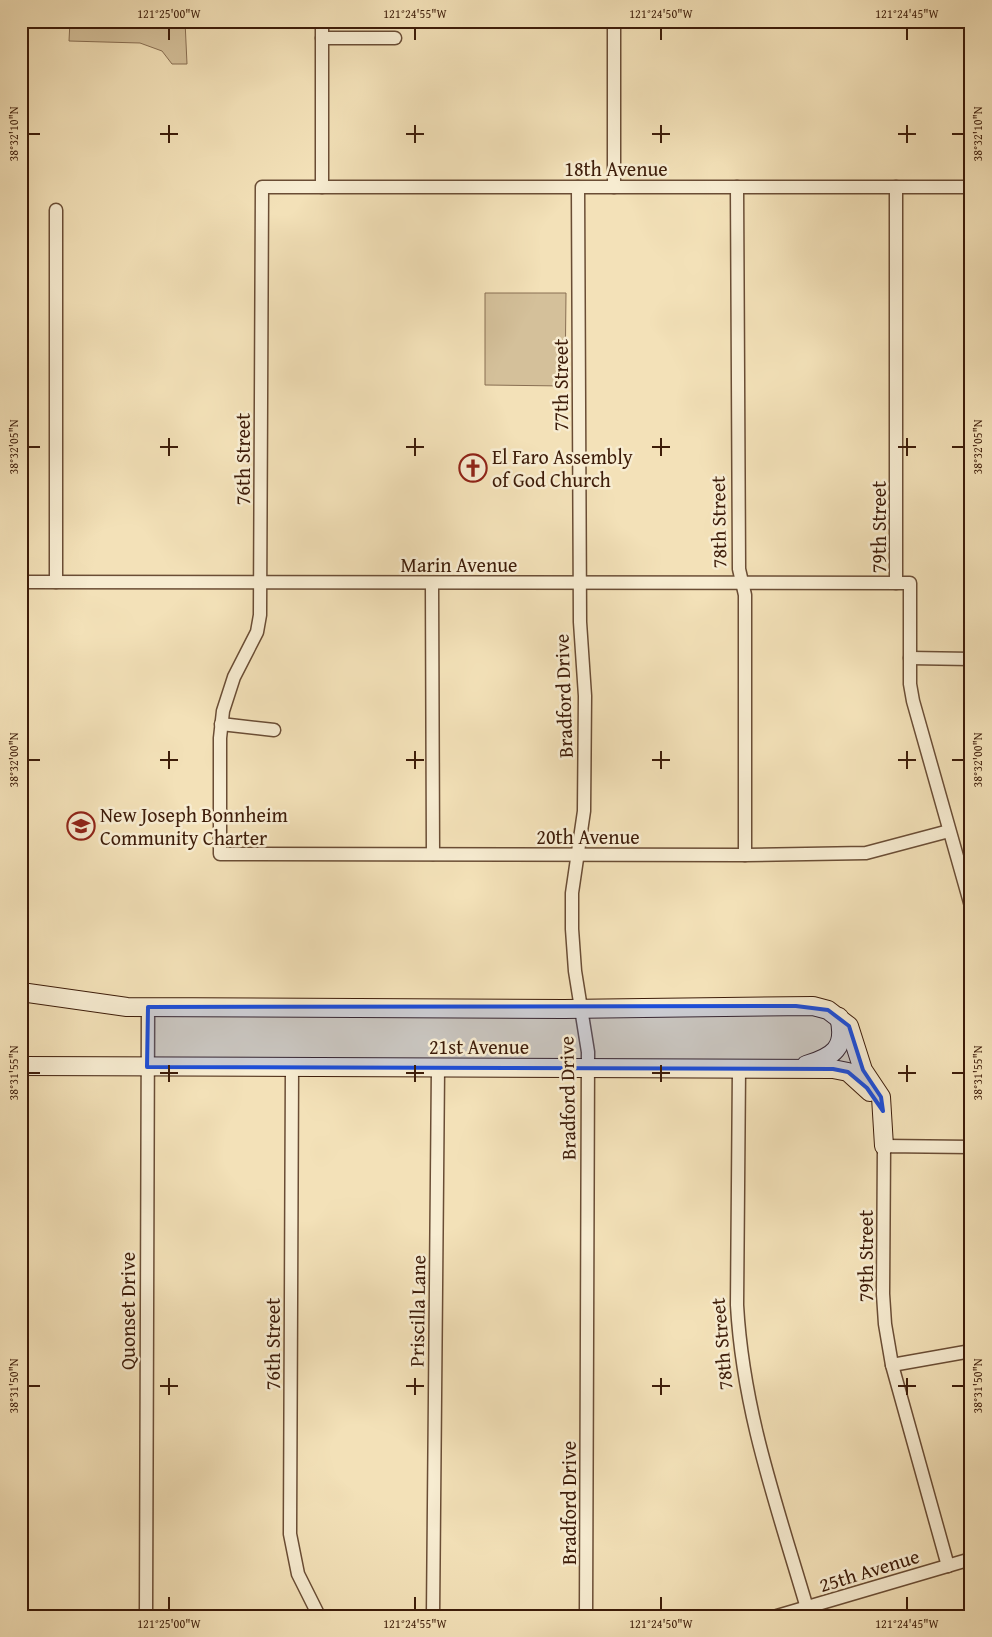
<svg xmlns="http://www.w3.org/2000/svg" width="992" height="1637" font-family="'Gentium Book Plus',serif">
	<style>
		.green { fill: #d4c09a; stroke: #886e52 }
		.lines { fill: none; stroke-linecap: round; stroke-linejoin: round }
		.street-casing { stroke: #6a4d35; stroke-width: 15 }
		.secondary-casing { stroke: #3d1c09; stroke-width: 20 }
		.street { stroke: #f7ecd1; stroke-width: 12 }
		.secondary { stroke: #f7ecd1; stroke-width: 18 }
		.marked { fill: #1d4ed8; fill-opacity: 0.2; stroke: #1d4ed8; stroke-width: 4; stroke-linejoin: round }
		.ticks { fill: none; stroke: #3d1c09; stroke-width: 2 }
		.labels { text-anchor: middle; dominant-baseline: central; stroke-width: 5; stroke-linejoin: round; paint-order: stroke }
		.street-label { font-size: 20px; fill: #3d1c09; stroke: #f7ecd1 }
		.poi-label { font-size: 20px; fill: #3d1c09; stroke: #f7ecd1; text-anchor: start }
		.neatline { fill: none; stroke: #3d1c09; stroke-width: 2 }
		.ticks-label { font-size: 12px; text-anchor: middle; fill: #3d1c09 }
	</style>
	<rect width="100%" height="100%" fill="#f3e1b8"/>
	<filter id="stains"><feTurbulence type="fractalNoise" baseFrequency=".004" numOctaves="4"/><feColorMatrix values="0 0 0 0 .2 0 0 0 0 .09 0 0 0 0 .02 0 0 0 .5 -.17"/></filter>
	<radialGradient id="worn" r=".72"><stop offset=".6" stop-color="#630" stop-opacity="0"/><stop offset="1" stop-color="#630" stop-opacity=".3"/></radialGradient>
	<g class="green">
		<polygon points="70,21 185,21 187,64 172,64 162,51 140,43 69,41"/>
		<polygon points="485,293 566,293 565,386 485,385"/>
	</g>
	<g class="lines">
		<g class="street-casing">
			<g id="street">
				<polyline points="322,21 322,187"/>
				<polyline points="614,21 614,187"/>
				<polyline points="971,21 971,22"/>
				<polyline points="322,38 395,38"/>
				<polyline points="578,187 580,622 585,696 584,811 572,893 572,929 575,971 588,1052 586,1616"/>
				<polyline points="737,187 739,569 745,595 745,855"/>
				<polyline points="896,187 896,583"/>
				<polyline points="21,582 910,583 910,684 913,701 971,906"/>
				<polyline points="56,582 56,210"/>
				<polyline points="432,583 433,854"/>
				<polyline points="910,658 971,659"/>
				<polyline points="221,724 274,730"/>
				<polyline points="949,831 866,853 745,855 220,854 220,738 223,711 234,677 257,632 260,615 262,187 971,187"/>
				<polyline points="292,1067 290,1534 298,1574 319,1616"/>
				<path d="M739,1068l-2,237c6,107 40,201 70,303"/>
				<polyline points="892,1365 971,1351"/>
				<polyline points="948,1566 892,1365 885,1324 883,1294 884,1146 971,1147"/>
				<polyline points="146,1616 148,1007"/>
				<polyline points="433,1616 438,1068"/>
				<polyline points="777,1616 971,1559"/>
			</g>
		</g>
		<g class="secondary-casing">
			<g id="secondary">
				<polyline points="21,992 127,1007 564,1009 813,1006 828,1010 849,1026 863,1070 881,1097 884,1146"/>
				<path d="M806,1065c27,-8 41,-17 33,-48"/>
				<polyline points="21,1066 833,1069 848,1072 870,1092"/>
			</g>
		</g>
		<use href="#street" class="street"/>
		<use href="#secondary" class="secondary"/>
	</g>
	<path class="marked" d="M796,1006l32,4 21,16 14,44 18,27 2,14 -16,-23 -19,-16 -15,-3 -686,-2 1,-60z"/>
	<path class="ticks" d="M169,28v12M415,28v12M661,28v12M907,28v12M169,125v18M415,125v18M661,125v18M907,125v18M28,134h12M160,134h18M406,134h18M652,134h18M898,134h18M952,134h12M169,438v18M415,438v18M661,438v18M907,438v18M28,447h12M160,447h18M406,447h18M652,447h18M898,447h18M952,447h12M169,751v18M415,751v18M661,751v18M907,751v18M28,760h12M160,760h18M406,760h18M652,760h18M898,760h18M952,760h12M169,1065v17M415,1065v17M661,1065v17M907,1065v17M28,1073h12M160,1073h18M406,1073h18M652,1073h18M898,1073h18M952,1073h12M169,1378v17M415,1378v17M661,1378v17M907,1378v17M28,1386h12M160,1386h18M406,1386h18M652,1386h18M898,1386h18M952,1386h12M169,1597v13M415,1597v13M661,1597v13M907,1597v13"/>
	<defs>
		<g id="church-ring" transform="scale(1.4375)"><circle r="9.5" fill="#f7ecd1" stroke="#8f2418" stroke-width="1.5"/><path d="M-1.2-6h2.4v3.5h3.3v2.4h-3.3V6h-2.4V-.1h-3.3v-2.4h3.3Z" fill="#8f2418"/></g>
		<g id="school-ring" transform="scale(1.4375)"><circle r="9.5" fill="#f7ecd1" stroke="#8f2418" stroke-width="1.5"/><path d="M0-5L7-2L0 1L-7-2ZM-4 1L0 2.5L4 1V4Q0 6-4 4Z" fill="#8f2418"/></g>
	</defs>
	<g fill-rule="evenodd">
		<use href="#church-ring" x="473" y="468"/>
		<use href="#school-ring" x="81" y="826"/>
	</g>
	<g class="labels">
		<g class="street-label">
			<text x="616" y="168">18th Avenue</text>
			<text transform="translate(560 385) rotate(-90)">77th Street</text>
			<text transform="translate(242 459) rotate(-90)">76th Street</text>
			<text transform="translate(718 522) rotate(-91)">78th Street</text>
			<text transform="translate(878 527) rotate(-90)">79th Street</text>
			<text x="459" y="564">Marin Avenue</text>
			<text transform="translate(563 696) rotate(-92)">Bradford Drive</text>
			<text x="588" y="836">20th Avenue</text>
			<text x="479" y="1046">21st Avenue</text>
			<text transform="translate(567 1098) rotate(-91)">Bradford Drive</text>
			<text transform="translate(865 1256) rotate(-90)">79th Street</text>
			<text transform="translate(127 1311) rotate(-90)">Quonset Drive</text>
			<text transform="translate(417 1311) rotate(-89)">Priscilla Lane</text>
			<text transform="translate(272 1344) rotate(-90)">76th Street</text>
			<text transform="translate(721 1344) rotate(-95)">78th Street</text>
			<text transform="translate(568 1503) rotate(-90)">Bradford Drive</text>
			<text transform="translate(869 1570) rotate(-17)">25th Avenue</text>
		</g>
		<g class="poi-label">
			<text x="492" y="456">El Faro Assembly<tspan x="492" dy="23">of God Church</tspan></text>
			<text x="100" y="814">New Joseph Bonnheim<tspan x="100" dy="23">Community Charter</tspan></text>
		</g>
	</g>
	<rect width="992" height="1637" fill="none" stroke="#f3e1b8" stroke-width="55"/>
	<rect x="28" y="28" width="936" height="1582" class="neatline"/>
	<g class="ticks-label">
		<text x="169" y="18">121°25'00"W</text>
		<text x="415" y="18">121°24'55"W</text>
		<text x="661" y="18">121°24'50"W</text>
		<text x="907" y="18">121°24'45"W</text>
		<text transform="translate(14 134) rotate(-90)" y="4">38°32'10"N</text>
		<text transform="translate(978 134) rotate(-90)" y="4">38°32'10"N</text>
		<text transform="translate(14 447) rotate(-90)" y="4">38°32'05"N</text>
		<text transform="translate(978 447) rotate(-90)" y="4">38°32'05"N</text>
		<text transform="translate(14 760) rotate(-90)" y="4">38°32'00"N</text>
		<text transform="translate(978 760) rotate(-90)" y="4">38°32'00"N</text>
		<text transform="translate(14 1073) rotate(-90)" y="4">38°31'55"N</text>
		<text transform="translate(978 1073) rotate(-90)" y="4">38°31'55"N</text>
		<text transform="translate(14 1386) rotate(-90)" y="4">38°31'50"N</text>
		<text transform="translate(978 1386) rotate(-90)" y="4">38°31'50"N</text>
		<text x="169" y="1628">121°25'00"W</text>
		<text x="415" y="1628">121°24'55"W</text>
		<text x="661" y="1628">121°24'50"W</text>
		<text x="907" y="1628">121°24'45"W</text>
	</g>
	<rect width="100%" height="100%" filter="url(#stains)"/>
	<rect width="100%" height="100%" fill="url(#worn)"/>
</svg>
